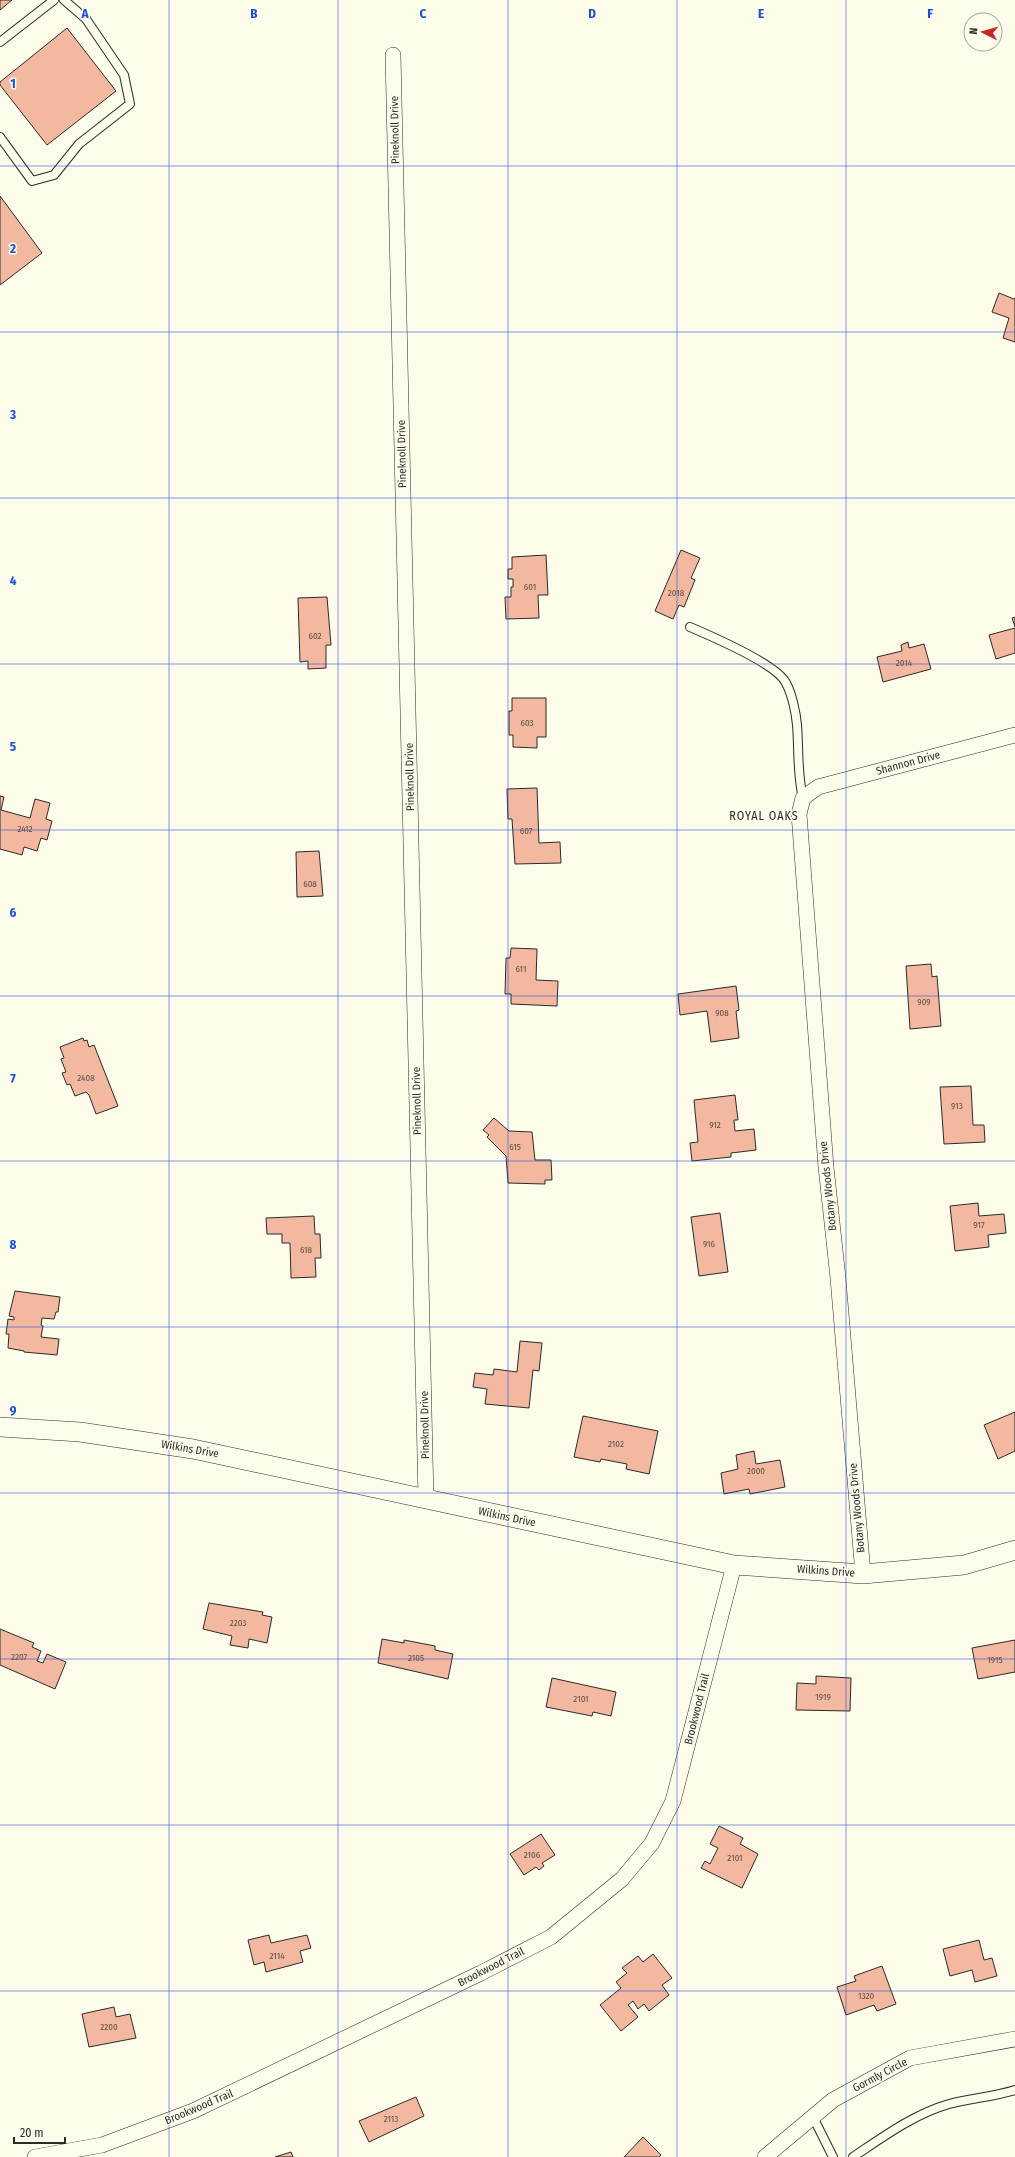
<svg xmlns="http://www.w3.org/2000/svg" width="1015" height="2157" font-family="'Fira Sans Condensed',sans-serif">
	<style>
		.building { fill: #f2b8a0; stroke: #2b2b2b }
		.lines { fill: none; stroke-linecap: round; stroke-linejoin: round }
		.service-casing { stroke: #2b2b2b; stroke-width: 10 }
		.minor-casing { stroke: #2b2b2b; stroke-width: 16 }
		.tertiary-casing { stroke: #2b2b2b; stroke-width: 20 }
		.service { stroke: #fdfbea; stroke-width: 8 }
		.minor { stroke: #fdfbea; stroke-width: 15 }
		.tertiary { stroke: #fdfbea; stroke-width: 19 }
		.grid { fill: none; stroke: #1d4ed8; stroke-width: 1; stroke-opacity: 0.55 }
		.labels { text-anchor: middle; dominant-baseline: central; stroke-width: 3; stroke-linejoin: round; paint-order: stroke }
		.number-label { font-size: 9px; fill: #5d4e48 }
		.street-label { font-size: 11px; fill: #2b2b2b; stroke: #fdfbea }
		.neighbourhood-label { font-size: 12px; letter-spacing: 1px; fill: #2b2b2b; stroke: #fdfbea }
		.grid-label { font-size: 13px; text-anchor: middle; font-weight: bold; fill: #1d4ed8; stroke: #fdfbea; stroke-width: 3; stroke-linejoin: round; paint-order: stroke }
	</style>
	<rect width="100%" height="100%" fill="#fdfbea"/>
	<g class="building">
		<polygon points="0,0 12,0 0,10"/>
		<polygon points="67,28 116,91 47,145 0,85 0,82"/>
		<polygon points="0,196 42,253 0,285"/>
		<polygon points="999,293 1014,299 1015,298 1015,342 1003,338 1009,318 992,312"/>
		<polygon points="681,550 700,558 691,578 695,580 684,607 679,605 673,619 655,611"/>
		<polygon points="546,555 548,595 538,595 539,618 506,619 505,597 511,597 511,587 513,587 513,579 508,579 508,569 512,569 512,557"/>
		<polygon points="327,597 331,645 326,645 326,668 308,669 308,661 300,662 298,598"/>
		<polygon points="1015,617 1015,627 1012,618"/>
		<polygon points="1015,628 1015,653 996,659 989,635"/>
		<polygon points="908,642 909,648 924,644 931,669 883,682 877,657 902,651 901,645"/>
		<polygon points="512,698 546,698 546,737 537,737 537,748 513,747 513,735 509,735 509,711 512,711"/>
		<polygon points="537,788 539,843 560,842 561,863 515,864 512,819 508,819 507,789"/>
		<polygon points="0,796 4,797 1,810 30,818 35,799 50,803 46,819 52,821 47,840 41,838 37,851 24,847 22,855 0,849"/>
		<polygon points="319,851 323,896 297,897 296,852"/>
		<polygon points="511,948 537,949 536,980 558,981 557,1006 511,1004 511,994 505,994 506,958 510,958"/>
		<polygon points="931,964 932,977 937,976 941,1026 910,1029 906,966"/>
		<polygon points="736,986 739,1010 736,1011 739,1038 711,1042 707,1011 680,1015 678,994"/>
		<polygon points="83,1038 84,1041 87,1040 89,1047 94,1045 118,1106 96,1114 89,1095 86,1092 75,1096 70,1084 67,1085 62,1073 66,1072 61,1059 64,1058 60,1047"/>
		<polygon points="971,1086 973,1125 984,1125 985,1142 944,1144 940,1087"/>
		<polygon points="735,1095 738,1120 734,1120 735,1131 754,1129 756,1150 731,1153 731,1157 692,1161 690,1143 698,1142 694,1100"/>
		<polygon points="494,1118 509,1131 532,1132 535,1160 551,1160 552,1180 545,1180 545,1184 508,1183 506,1156 487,1137 489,1135 483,1130"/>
		<polygon points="978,1203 979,1216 1004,1214 1006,1233 988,1235 989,1247 955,1251 950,1206"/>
		<polygon points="720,1213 728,1272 699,1276 691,1217"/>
		<polygon points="314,1216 315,1234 320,1234 321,1258 315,1258 316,1277 291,1278 290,1243 282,1243 282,1234 267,1234 266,1218"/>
		<polygon points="15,1291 60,1297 58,1312 56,1312 54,1319 42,1318 41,1325 43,1326 41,1337 59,1339 57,1355 24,1352 24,1351 8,1348 9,1334 6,1334 8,1319 14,1320 14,1317 9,1316"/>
		<polygon points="520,1341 542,1343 539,1371 533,1370 529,1408 485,1404 487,1389 473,1387 475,1373 493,1375 494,1369 517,1372"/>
		<polygon points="1015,1412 1015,1451 998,1459 984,1425"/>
		<polygon points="583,1416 658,1431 649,1474 626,1469 627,1464 601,1459 600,1462 574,1457"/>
		<polygon points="754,1451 756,1464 780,1460 785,1487 750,1494 749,1489 724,1494 721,1473 738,1469 736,1455"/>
		<polygon points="209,1603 263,1612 262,1615 272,1617 267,1643 249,1639 248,1648 230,1645 232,1636 203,1629"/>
		<polygon points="0,1629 34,1643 32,1647 41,1651 37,1661 43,1663 47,1654 66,1662 55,1689 0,1665"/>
		<polygon points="382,1639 404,1643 404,1640 435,1646 435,1650 453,1654 448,1679 378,1663"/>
		<polygon points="1015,1640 1015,1672 978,1679 972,1648"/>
		<polygon points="816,1676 851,1678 850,1711 796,1710 797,1683 816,1684"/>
		<polygon points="552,1678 616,1692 611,1716 593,1712 592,1716 546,1707"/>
		<polygon points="719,1826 743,1838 740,1844 758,1854 742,1888 701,1868 705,1861 710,1864 718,1848 710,1844"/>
		<polygon points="541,1834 555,1855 542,1863 544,1866 539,1870 536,1867 524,1875 510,1854"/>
		<polygon points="269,1935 271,1943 307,1935 311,1948 300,1951 303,1962 266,1972 264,1962 254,1965 248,1940"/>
		<polygon points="979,1940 984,1960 992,1958 997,1976 975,1982 972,1970 950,1976 943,1949"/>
		<polygon points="653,1954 672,1978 662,1985 669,1995 649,2011 644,2004 638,2009 633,2001 628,2005 638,2017 621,2031 600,2005 621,1988 616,1982 627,1973 622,1968 638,1956 643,1962"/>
		<polygon points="882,1966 896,2004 877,2011 874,2005 846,2015 837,1987 856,1981 854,1976"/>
		<polygon points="114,2007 116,2017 130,2014 136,2038 89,2047 82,2014"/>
		<polygon points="416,2097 424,2116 369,2142 359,2121"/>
		<polygon points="643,2137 661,2155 659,2157 624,2157"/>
		<polygon points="291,2152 293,2157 275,2157"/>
	</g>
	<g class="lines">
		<g class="service-casing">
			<g id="service">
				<polyline points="0,42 54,0"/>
				<polyline points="0,137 32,181 54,175 79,144 130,104 124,75 86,19 64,0"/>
				<path d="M690,627c21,9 87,37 96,56 6,11 10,30 11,42 2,24 0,49 6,73"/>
				<polyline points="813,2117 833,2157"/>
				<path d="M853,2157c30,-20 61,-43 96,-53 22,-6 44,-7 66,-14"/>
			</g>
		</g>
		<g class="minor-casing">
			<g id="minor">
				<polyline points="393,55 426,1499"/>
				<polyline points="863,1574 838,1278 826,1167 799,814 803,798 818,787 1015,735"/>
				<polyline points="35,2157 102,2145 193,2111 481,1973 551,1937 622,1879 652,1843 673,1801 734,1565"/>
				<polyline points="765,2157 833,2100 910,2058 1015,2039"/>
			</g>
		</g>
		<g class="tertiary-casing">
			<polyline id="tertiary" points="0,1427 80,1432 193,1449 734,1565 863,1574 964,1565 1015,1550"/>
		</g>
		<use href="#service" class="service"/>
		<use href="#minor" class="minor"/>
		<use href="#tertiary" class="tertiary"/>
	</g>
	<path class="grid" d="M169,0v2157M338,0v2157M508,0v2157M677,0v2157M846,0v2157M0,166h1015M0,332h1015M0,498h1015M0,664h1015M0,830h1015M0,996h1015M0,1161h1015M0,1327h1015M0,1493h1015M0,1659h1015M0,1825h1015M0,1991h1015"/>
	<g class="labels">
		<g class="number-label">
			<text x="530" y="587">601</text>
			<text x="676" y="593">2018</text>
			<text x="315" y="636">602</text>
			<text x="904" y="663">2014</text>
			<text x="527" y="723">603</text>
			<text x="25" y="829">2412</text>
			<text x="526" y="831">607</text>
			<text x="310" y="884">608</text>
			<text x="521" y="969">611</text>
			<text x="924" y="1002">909</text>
			<text x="722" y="1013">908</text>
			<text x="86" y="1078">2408</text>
			<text x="957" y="1106">913</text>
			<text x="715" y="1125">912</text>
			<text x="515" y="1147">615</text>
			<text x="979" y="1225">917</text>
			<text x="709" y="1244">916</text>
			<text x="306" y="1250">618</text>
			<text x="616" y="1444">2102</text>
			<text x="756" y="1471">2000</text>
			<text x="238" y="1623">2203</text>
			<text x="19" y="1657">2207</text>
			<text x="416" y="1658">2105</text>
			<text x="995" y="1660">1915</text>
			<text x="823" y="1697">1919</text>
			<text x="581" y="1699">2101</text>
			<text x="532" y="1855">2106</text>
			<text x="735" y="1858">2101</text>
			<text x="277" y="1956">2114</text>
			<text x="866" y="1996">1320</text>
			<text x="109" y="2027">2200</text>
			<text x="391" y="2119">2113</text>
		</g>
		<g class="street-label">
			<text transform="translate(395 130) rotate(-91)">Pineknoll Drive</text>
			<text transform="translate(402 454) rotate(-91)">Pineknoll Drive</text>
			<text transform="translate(908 763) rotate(-15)">Shannon Drive</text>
			<text transform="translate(410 777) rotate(-91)">Pineknoll Drive</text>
			<text transform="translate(417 1101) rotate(-91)">Pineknoll Drive</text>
			<text transform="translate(828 1186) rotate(-96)">Botany Woods Drive</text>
			<text transform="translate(425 1425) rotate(-91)">Pineknoll Drive</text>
			<text transform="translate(190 1449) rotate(10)">Wilkins Drive</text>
			<text transform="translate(857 1508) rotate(-95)">Botany Woods Drive</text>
			<text transform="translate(507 1517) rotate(12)">Wilkins Drive</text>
			<text transform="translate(826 1571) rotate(4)">Wilkins Drive</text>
			<text transform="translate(697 1709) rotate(-76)">Brookwood Trail</text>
			<text transform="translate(491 1967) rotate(-27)">Brookwood Trail</text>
			<text transform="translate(880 2075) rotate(-28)">Gormly Circle</text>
			<text transform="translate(199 2107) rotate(-23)">Brookwood Trail</text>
		</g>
		<g class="neighbourhood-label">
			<text x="764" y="816">ROYAL OAKS</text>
		</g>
	</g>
	<g class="grid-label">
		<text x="85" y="18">A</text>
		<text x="254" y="18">B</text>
		<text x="423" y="18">C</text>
		<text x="592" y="18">D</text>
		<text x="761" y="18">E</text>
		<text x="930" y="18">F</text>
		<text x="13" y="88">1</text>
		<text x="13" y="253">2</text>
		<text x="13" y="419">3</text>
		<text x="13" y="585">4</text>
		<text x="13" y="751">5</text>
		<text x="13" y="917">6</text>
		<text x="13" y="1083">7</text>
		<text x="13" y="1249">8</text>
		<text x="13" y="1415">9</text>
	</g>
	<g transform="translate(983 32) rotate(276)"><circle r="19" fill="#fdfbea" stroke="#a9a89e"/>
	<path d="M0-3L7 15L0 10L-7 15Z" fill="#c62828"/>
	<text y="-6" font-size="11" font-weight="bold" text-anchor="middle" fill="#2b2b2b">N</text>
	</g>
	<path d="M14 2137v6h51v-6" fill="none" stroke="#2b2b2b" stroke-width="2"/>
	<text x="20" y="2137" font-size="12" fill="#2b2b2b" stroke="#fdfbea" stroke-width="3" paint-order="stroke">20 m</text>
</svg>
